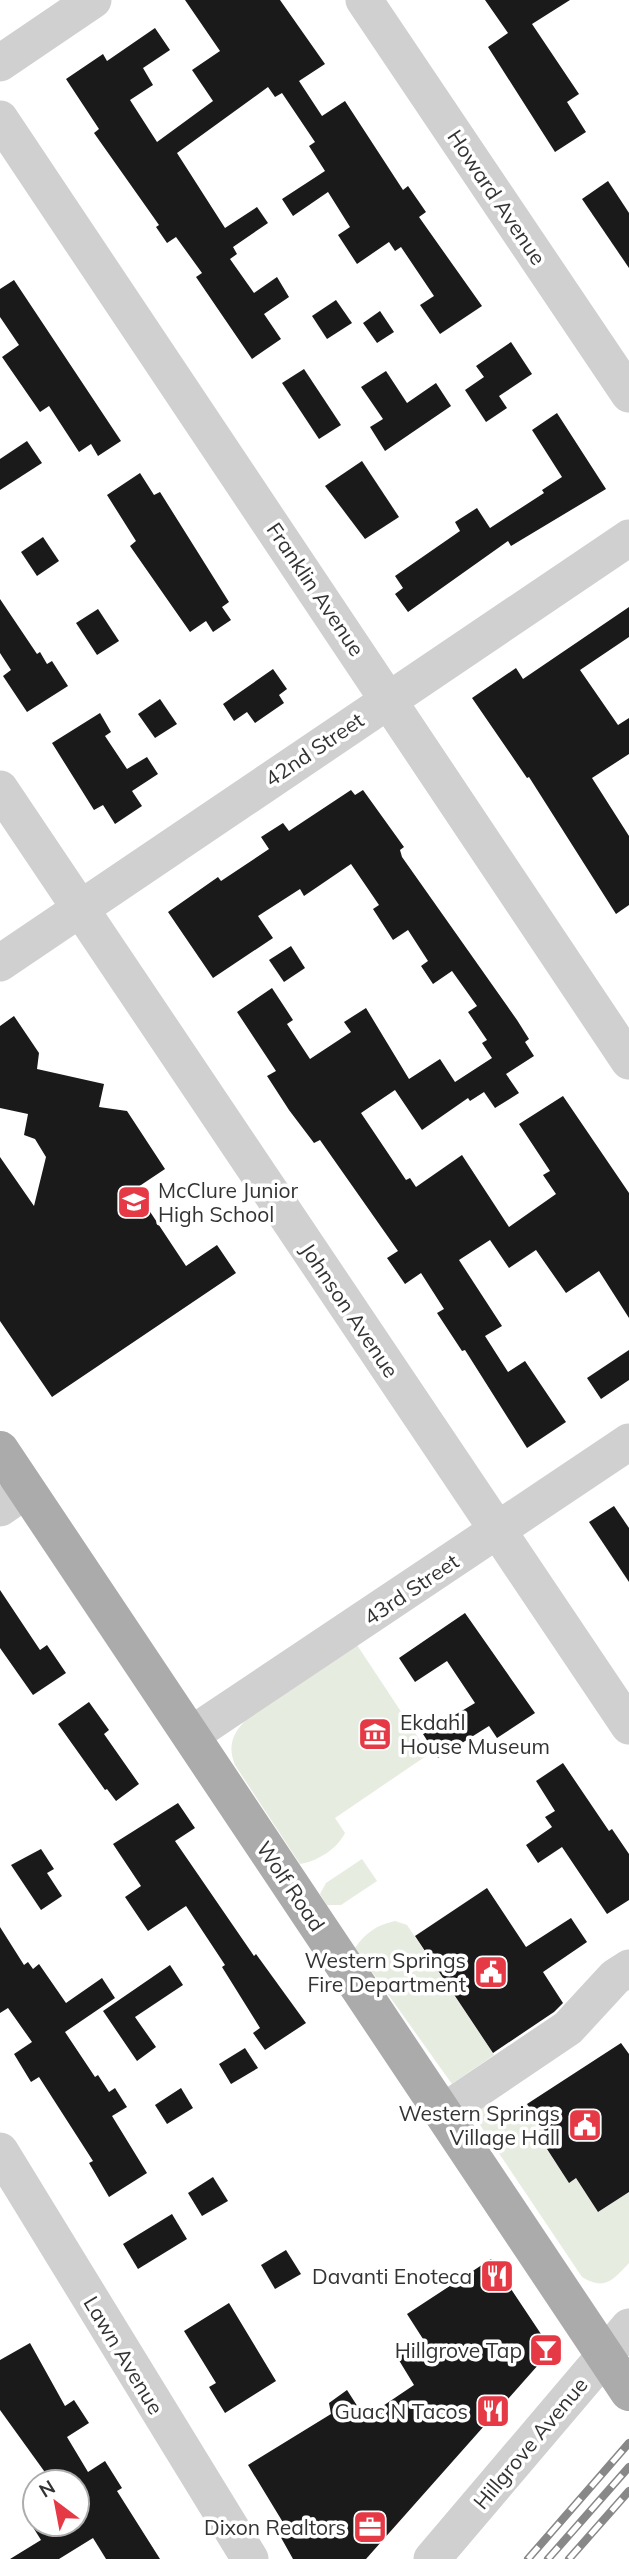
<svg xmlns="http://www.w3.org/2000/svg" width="629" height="2559" font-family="Mulish,sans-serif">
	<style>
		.green { fill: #e6ecdf; fill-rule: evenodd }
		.building { fill: #1a1a1a }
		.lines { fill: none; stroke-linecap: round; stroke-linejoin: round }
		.minor { stroke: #d0d0d0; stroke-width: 37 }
		.major { stroke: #ababab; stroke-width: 38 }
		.rail-casing { stroke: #888; stroke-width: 8 }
		.rail { stroke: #fff; stroke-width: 5; stroke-dasharray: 16; stroke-linecap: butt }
		.labels { text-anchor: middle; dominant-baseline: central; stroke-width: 7; stroke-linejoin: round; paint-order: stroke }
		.street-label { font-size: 21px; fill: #333; stroke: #fff }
		.poi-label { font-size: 21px; fill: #333; stroke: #fff; text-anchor: end }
	</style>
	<rect width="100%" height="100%" fill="#fff"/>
	<g class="green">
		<path d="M357,1645l72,109 -94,64 10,15c-8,16 -27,28 -45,31l-65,-99c-9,-22 0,-35 16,-50zM366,1720l23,5 -4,23 -24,-5z"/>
		<polygon points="362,1859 377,1881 341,1905 327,1905 320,1894 326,1883"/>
		<path d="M395,1921l12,4 87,130 -42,29 -97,-136c10,-15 22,-23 40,-27z"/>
		<path d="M480,2100l26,18 21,-14 27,41 -7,5 22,32 7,-4 22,34 31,-20v71c-16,17 -24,28 -47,14l-110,-164z"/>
	</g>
	<g class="building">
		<polygon points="185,0 280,0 325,64 299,81 322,116 345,101 403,190 408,186 426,212 419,217 482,306 440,334 420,305 434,296 401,247 395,251 389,242 357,264 338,235 350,227 328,192 293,216 282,199 325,171 309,146 315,142 282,93 275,97 268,87 177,153 225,228 257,207 268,223 233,247 237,254 230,259 254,293 277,277 289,297 264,314 281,339 252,359 196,277 202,273 176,237 167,243 156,227 159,225 94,133 99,129 66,79 103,54 107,61 155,28 170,50 143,68 153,85 130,100 157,142 213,101 192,70 220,51"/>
		<polygon points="485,0 570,0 532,24 579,94 567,102 586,132 555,152 488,47 508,33"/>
		<polygon points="608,181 629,213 629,268 582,199"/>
		<polygon points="14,280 121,441 98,456 91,444 79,452 49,406 40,412 2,357 19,345 0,317 0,289"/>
		<polygon points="336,300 352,323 327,339 312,316"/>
		<polygon points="380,311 394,332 377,343 363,323"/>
		<polygon points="511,342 532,374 499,396 507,408 486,422 465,390 484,377 476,366"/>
		<polygon points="304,369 341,425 319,439 282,383"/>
		<polygon points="386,371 407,403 436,383 451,406 385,451 370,427 383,419 361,387"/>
		<polygon points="557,413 606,489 511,546 508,541 408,612 395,594 403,588 395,576 460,531 455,522 477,508 490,528 544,493 542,490 562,477 532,430"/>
		<polygon points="27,441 42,463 0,490 0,459"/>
		<polygon points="362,461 399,517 365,539 325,486"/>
		<polygon points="140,473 154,495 160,492 229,602 222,607 231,620 213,632 206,621 190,632 130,546 136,541 107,495"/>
		<polygon points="43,537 59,561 37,576 21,552"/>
		<polygon points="0,599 37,654 40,652 47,664 52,661 68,686 27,712 3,676 11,670 0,653"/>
		<polygon points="629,607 629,637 580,670 618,725 629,718 629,754 592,778 629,836 629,905 616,914 529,777 527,778 472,698 516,668 523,679"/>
		<polygon points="98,609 119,641 97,655 76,623"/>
		<polygon points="273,669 287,689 279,695 284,703 255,723 247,712 234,721 223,704"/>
		<polygon points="160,699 177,724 155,738 138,714"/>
		<polygon points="100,713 111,732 105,736 127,769 147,757 158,774 132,791 142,806 115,824 103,805 94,810 52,743"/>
		<polygon points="351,790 355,795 363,790 404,847 400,850 402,857 517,1020 529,1039 525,1042 534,1056 506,1074 519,1093 495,1108 484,1092 470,1101 468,1098 422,1130 395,1090 361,1113 406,1180 410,1178 416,1187 462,1155 509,1227 556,1194 543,1175 550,1171 519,1124 563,1096 629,1193 629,1318 599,1271 566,1293 536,1250 509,1268 490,1240 459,1260 502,1326 485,1336 508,1372 525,1361 566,1422 527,1448 465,1350 462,1351 437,1313 444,1309 421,1273 405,1284 387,1258 398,1251 320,1140 314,1143 289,1110 267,1076 276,1071 237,1012 272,988 293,1020 287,1024 310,1059 351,1032 344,1022 366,1008 409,1079 440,1059 455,1082 492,1058 482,1043 487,1040 468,1012 477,1006 452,971 433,984 421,966 428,961 408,930 393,940 373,909 379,905 351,864 304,896 300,889 258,916 273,938 213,978 168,912 218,877 221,881 269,849 261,837 283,823 289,831"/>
		<polygon points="291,946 305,968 284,982 269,960"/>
		<polygon points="14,1016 39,1053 37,1069 104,1084 99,1107 127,1111 165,1169 135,1189 186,1266 217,1245 236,1273 52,1397 0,1321 0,1157 34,1206 46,1157 35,1139 24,1135 28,1114 0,1108 0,1026"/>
		<polygon points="629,1350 629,1380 601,1399 587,1378"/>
		<polygon points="614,1506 629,1528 629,1582 589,1522"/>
		<polygon points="0,1590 40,1650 47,1645 66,1673 33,1695 0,1648"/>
		<polygon points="465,1613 535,1713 497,1738 489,1726 438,1758 423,1734 475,1703 447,1661 415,1682 399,1658"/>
		<polygon points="89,1702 109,1730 104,1734 139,1784 116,1801 107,1789 105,1790 58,1724"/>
		<polygon points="366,1719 390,1725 385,1748 361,1744"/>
		<polygon points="563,1763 609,1831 612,1829 629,1854 629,1900 607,1914 562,1847 538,1863 526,1845 552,1827 545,1817 555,1811 536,1781"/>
		<polygon points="178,1803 195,1828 175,1841 254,1956 256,1954 306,2023 265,2050 253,2033 260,2028 222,1967 225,1965 186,1906 148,1931 125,1897 141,1886 113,1844"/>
		<polygon points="41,1849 54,1869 47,1873 62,1896 41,1910 11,1865"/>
		<polygon points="487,1888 526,1947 571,1918 587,1942 543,1972 563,2003 554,2012 493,2053 415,1936"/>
		<polygon points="0,1927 24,1965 28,1962 33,1969 39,1964 66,2003 102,1978 115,1998 65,2032 95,2077 98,2075 109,2092 115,2088 127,2107 112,2116 147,2173 109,2197 89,2163 93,2161 39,2077 31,2082 14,2054 32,2042 8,2008 0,2013"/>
		<polygon points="170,1965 183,1985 135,2017 156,2047 137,2061 103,2011"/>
		<polygon points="621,2043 629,2054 629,2192 598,2212 576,2178 569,2183 547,2149 554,2145 527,2104"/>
		<polygon points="245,2048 258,2068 231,2084 219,2064"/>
		<polygon points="181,2088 193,2108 167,2124 155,2105"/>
		<polygon points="213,2177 228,2201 202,2216 188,2193"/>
		<polygon points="172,2214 187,2239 138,2269 123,2244"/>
		<polygon points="286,2250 301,2274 275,2289 261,2265"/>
		<polygon points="491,2259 543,2337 545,2354 539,2364 366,2559 293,2559 279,2534 287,2529 248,2465 331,2414 329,2403 347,2390 365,2418 414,2385 397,2357 423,2339 407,2314"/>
		<polygon points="229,2303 276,2381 225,2413 209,2387 216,2383 184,2331"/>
		<polygon points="30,2343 65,2406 74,2400 89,2423 67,2437 88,2472 105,2461 122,2488 117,2491 160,2559 106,2559 93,2538 59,2559 10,2559 41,2540 31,2524 77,2524 77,2482 52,2482 0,2410 0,2360"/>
	</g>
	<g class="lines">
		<g class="minor">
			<polyline points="364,0 629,394"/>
			<polyline points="0,63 93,0"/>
			<polyline points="0,119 629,1061"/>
			<polyline points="0,789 629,1726"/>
			<polyline points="0,963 629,538"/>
			<polyline points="0,1508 26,1490"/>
			<polyline points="191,1735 629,1442"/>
			<polyline points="442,2113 568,2028 615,1977 629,1968"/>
			<polyline points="0,2151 250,2559"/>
			<polyline points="432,2559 629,2327"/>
		</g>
		<polyline class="major" points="0,1450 629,2392"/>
		<g class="rail-casing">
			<g id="rail">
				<polyline points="528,2559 629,2443"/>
				<polyline points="548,2559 629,2467"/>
				<polyline points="569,2559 629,2491"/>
			</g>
		</g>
		<use href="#rail" class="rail"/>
	</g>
	<defs>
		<g id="school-square" transform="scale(1.75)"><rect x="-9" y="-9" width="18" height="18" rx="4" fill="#e63946" stroke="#fff"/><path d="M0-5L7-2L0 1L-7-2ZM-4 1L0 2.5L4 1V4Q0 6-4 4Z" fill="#fff"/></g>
		<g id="museum-square" transform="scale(1.75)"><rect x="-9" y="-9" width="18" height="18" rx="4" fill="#e63946" stroke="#fff"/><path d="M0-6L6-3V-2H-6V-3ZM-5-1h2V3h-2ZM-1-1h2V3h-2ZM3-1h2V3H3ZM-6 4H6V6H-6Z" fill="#fff"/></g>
		<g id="civic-square" transform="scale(1.75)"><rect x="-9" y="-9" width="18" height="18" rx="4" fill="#e63946" stroke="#fff"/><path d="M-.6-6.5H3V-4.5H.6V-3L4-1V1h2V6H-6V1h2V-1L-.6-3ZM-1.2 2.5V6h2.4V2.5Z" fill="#fff"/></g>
		<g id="restaurant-square" transform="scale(1.75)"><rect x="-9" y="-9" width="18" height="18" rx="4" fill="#e63946" stroke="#fff"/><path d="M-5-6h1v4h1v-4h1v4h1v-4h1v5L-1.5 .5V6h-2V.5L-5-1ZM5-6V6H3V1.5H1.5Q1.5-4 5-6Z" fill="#fff"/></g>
		<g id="bar-square" transform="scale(1.75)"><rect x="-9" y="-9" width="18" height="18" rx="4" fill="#e63946" stroke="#fff"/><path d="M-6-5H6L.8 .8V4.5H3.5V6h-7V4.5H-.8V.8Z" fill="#fff"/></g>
		<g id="office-square" transform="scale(1.75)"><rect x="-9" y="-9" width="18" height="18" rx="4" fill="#e63946" stroke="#fff"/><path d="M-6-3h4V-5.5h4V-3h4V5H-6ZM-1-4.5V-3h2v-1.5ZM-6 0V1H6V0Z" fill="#fff"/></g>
	</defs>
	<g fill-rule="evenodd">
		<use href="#school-square" x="134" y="1202"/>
		<use href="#museum-square" x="375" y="1734"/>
		<use href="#civic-square" x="491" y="1972"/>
		<use href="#civic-square" x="585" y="2125"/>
		<use href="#restaurant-square" x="497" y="2276"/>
		<use href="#bar-square" x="546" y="2350"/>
		<use href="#restaurant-square" x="493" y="2411"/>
		<use href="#office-square" x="370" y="2527"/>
	</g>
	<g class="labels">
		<g class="street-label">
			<text transform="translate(497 197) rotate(56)">Howard Avenue</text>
			<text transform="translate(316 589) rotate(56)">Franklin Avenue</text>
			<text transform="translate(314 749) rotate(-34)">42nd Street</text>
			<text transform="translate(350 1310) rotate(56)">Johnson Avenue</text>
			<text transform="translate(411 1589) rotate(-34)">43rd Street</text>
			<text transform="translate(291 1886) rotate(56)">Wolf Road</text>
			<text transform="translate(124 2355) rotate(59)">Lawn Avenue</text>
			<text transform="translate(530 2443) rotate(-50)">Hillgrove Avenue</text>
		</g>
		<g class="poi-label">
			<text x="158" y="1190" text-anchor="start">McClure Junior<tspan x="158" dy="24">High School</tspan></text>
			<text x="400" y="1722" text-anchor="start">Ekdahl<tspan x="400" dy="24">House Museum</tspan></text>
			<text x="466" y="1960">Western Springs<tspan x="466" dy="24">Fire Department</tspan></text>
			<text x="560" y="2113">Western Springs<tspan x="560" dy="24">Village Hall</tspan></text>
			<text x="472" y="2276">Davanti Enoteca</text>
			<text x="522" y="2350">Hillgrove Tap</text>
			<text x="468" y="2411">Guac N Tacos</text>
			<text x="346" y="2527">Dixon Realtors</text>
		</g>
	</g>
	<g transform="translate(56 2503) rotate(328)"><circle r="33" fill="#ffffff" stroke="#adadad" stroke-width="2"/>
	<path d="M0-5L12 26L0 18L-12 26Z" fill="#e63946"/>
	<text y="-10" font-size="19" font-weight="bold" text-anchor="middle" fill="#333333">N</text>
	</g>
</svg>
